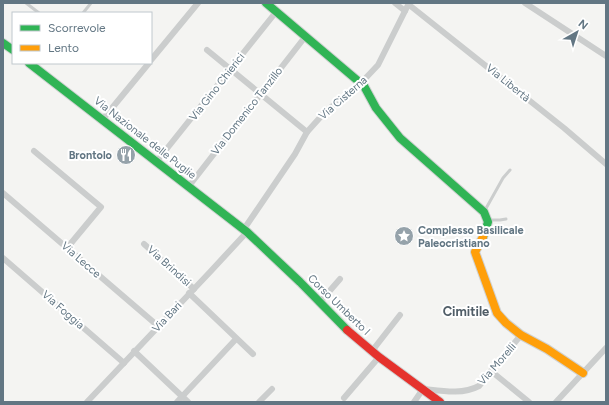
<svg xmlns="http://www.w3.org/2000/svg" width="609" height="405" font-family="Figtree,sans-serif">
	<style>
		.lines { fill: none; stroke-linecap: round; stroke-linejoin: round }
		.fast-casing { stroke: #d0d2d2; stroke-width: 10 }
		.slow-casing { stroke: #d0d2d2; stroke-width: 10 }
		.jam-casing { stroke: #d0d2d2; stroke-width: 10 }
		.lane { stroke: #cbcdcd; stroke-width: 3 }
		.street { stroke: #cbcdcd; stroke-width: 6 }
		.fast { stroke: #30b455; stroke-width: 8 }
		.slow { stroke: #ff9f0a; stroke-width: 8 }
		.jam { stroke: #e5322d; stroke-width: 8 }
		.labels { text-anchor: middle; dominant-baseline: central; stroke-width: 4; stroke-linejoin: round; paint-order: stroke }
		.street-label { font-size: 11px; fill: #627683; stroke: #fff }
		.poi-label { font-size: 11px; font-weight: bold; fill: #627683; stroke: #fff; text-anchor: end }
		.quarter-label { font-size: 13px; font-weight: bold; fill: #515e68; stroke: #fff }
	</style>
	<rect width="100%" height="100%" fill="#f4f4f2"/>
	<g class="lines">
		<g class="fast-casing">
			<g id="fast">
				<polyline points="266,3 364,86 376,108 400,138 484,212 488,222 483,237"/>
				<polyline points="3,43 13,50"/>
				<polyline points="29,63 247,232 300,282 347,330"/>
			</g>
		</g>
		<g class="slow-casing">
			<polyline id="slow" points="483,237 475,252 497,313 506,323 521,335 547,349 583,373"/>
		</g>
		<g class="jam-casing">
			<polyline id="jam" points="347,330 379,357 440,402"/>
		</g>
		<g class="lane">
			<polyline points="26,3 39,13"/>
			<polyline points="83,13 91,3"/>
			<polyline points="484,212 503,178 510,170"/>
			<polyline points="489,220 500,220 506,219"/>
		</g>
		<g class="street">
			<polyline points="395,3 405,11"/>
			<polyline points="525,3 606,56"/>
			<polyline points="408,4 564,128 606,164"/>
			<polyline points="207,50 307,132"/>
			<polyline points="151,60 198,3"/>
			<polyline points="103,119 149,63"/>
			<polyline points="34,151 101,207 67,248"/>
			<polyline points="157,161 276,12"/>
			<polyline points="189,186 305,37"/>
			<polyline points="3,193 158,326"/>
			<polyline points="244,229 295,154 307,132 325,112 361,83 378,65 409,3"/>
			<polyline points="144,244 194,289"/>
			<polyline points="3,258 124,363"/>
			<polyline points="189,293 253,354"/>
			<polyline points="320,302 340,279"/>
			<polyline points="134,351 188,402"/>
			<polyline points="372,351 400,315"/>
			<polyline points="491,371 529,402"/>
			<polyline points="344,398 379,357"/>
			<polyline points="87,402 210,272 247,232"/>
			<polyline points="177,402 236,339"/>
			<polyline points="259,402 272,389"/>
			<path d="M414,402l9,-13c19,2 39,6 56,-3l42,-51"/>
			<polyline points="556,402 606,348"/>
		</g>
		<use href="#fast" class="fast"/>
		<use href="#slow" class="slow"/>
		<use href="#jam" class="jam"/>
	</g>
	<defs>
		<g id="restaurant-disc" transform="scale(1)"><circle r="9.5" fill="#95a2aa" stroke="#fff"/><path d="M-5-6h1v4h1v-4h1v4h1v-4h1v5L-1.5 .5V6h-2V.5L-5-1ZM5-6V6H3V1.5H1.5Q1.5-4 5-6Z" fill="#fff"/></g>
		<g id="sight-disc" transform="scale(1)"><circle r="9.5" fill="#95a2aa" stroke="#fff"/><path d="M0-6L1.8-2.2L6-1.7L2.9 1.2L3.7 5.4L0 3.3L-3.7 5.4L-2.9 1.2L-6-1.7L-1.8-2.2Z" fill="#fff"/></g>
	</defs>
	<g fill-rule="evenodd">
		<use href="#restaurant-disc" x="126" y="155"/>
		<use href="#sight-disc" x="404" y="236"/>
	</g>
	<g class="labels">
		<g class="street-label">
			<text transform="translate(508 83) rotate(39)">Via Libertà</text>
			<text transform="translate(217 87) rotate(-52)">Via Gino Chierici</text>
			<text transform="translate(343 98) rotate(-41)">Via Cisterna</text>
			<text transform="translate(247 111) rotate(-52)">Via Domenico Tanzillo</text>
			<text transform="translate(145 138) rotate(38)">Via Nazionale delle Puglie</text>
			<text transform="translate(81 260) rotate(41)">Via Lecce</text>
			<text transform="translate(169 266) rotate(42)">Via Brindisi</text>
			<text transform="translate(339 305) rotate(44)">Corso Umberto I</text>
			<text transform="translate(63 310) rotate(41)">Via Foggia</text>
			<text transform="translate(167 317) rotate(-47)">Via Bari</text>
			<text transform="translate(497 364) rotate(-49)">Via Morelli</text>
		</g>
		<g class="poi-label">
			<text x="112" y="155">Brontolo</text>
			<text x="418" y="230" text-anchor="start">Complesso Basilicale<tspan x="418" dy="13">Paleocristiano</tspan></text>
		</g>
		<g class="quarter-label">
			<text x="466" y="311">Cimitile</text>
		</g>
	</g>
	<rect width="609" height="405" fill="none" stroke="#627683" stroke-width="8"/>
	<rect x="12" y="12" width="140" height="52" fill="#ffffff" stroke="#c0c8cd"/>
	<rect x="20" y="25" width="20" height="6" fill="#30b455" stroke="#c0c8cd"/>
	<text x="48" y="32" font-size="12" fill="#627683">Scorrevole</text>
	<rect x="20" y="45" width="20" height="6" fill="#ff9f0a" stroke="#c0c8cd"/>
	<text x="48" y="52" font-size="12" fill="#627683">Lento</text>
	<g transform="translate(577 32) rotate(39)" stroke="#ffffff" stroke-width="3" paint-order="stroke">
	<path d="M0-3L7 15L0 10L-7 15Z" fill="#627683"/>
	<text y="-6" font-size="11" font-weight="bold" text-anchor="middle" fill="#627683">N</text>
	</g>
</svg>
